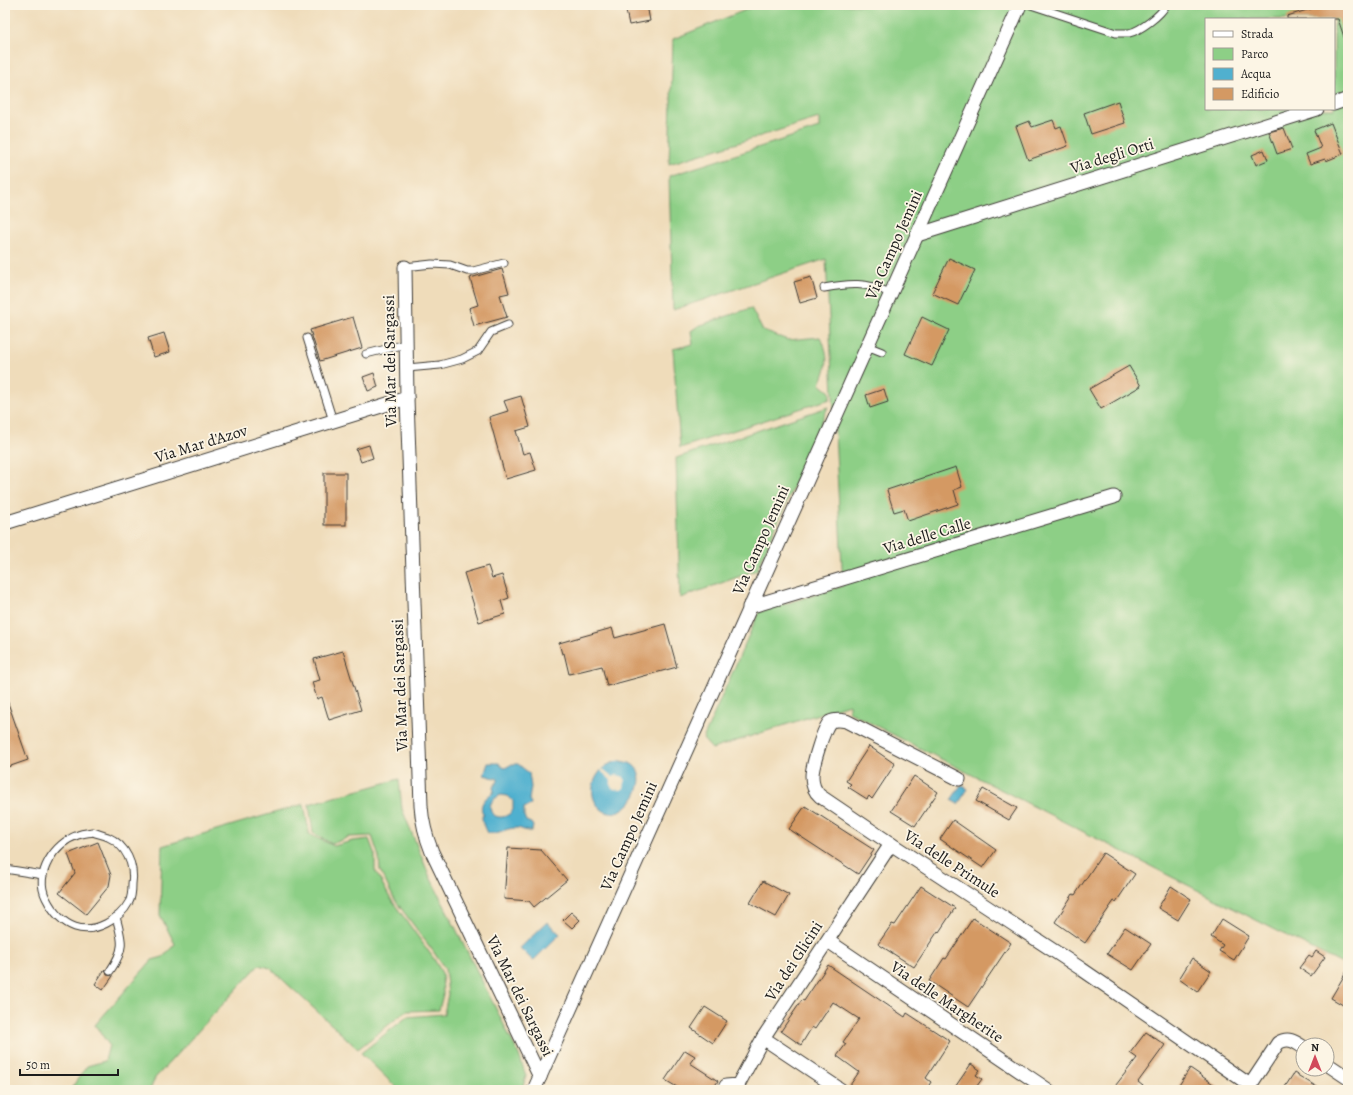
<svg xmlns="http://www.w3.org/2000/svg" width="1353" height="1095" font-family="Alegreya,serif">
	<style>
		.green { fill: #8dcf86; stroke: #547651; fill-rule: evenodd }
		.water { fill: #50b0cf; stroke: #366676; fill-rule: evenodd }
		.pier { fill: #efdcba }
		.building { fill: #d49963 }
		.lines { fill: none; stroke-linecap: round; stroke-linejoin: round }
		.service-casing { stroke: #3c3934; stroke-width: 9 }
		.minor-casing { stroke: #3c3934; stroke-width: 15 }
		.service { stroke: #fff; stroke-width: 7 }
		.minor { stroke: #fff; stroke-width: 13 }
		.labels { text-anchor: middle; dominant-baseline: central; stroke-width: 3.5; stroke-linejoin: round; paint-order: stroke }
		.street-label { font-size: 16px; fill: #1c1c1c; stroke: #fcf5e5 }
	</style>
	<rect width="100%" height="100%" fill="#fcf5e5"/>
	<filter id="ink" filterUnits="userSpaceOnUse"><feTurbulence type="fractalNoise" baseFrequency=".025" numOctaves="2"/><feDisplacementMap in="SourceGraphic" scale="8" xChannelSelector="R" yChannelSelector="G"/><feConvolveMatrix kernelMatrix="1 2 1 2 8 2 1 2 1" color-interpolation-filters="sRGB"/></filter>
	<filter id="wash" filterUnits="userSpaceOnUse"><feTurbulence type="fractalNoise" baseFrequency=".012" numOctaves="4" result="noise"/><feDisplacementMap in="SourceGraphic" scale="16" xChannelSelector="R" yChannelSelector="G"/><feGaussianBlur stdDeviation="0.9" result="paint"/><feColorMatrix in="noise" values="0 0 0 0 0 0 0 0 0 0 0 0 0 0 0 0 0 1.4 0 .05"/><feComposite in="paint" operator="in"/></filter>
	<g filter="url(#wash)">
		<rect width="100%" height="100%" fill="#efdcba"/>
		<g class="green">
			<path d="M758,5h590v962l-499,-255v-8l-137,45 -9,-10 56,-127 84,-26 -17,-327 -153,51 -4,-134 150,-48v-10l-150,46 4,-125zM1206,19h128v90h-128z"/>
			<path d="M751,308l12,23 25,9 32,-3c10,17 8,30 0,47l10,8v7l-150,49 -7,-99 20,-5 -2,-13 7,-5z"/>
			<polygon points="828,407 757,570 680,598 676,458"/>
			<polygon points="399,779 402,809 429,875 519,1055 526,1076 522,1090 399,1090 361,1053 407,1017 444,1014 448,994 445,969 433,951 394,899 380,870 379,857 372,836 349,837 332,844 313,833 309,804"/>
			<polygon points="304,804 309,834 334,846 352,841 369,839 375,855 375,870 390,898 434,959 442,973 443,994 439,1010 406,1011 358,1049 270,968 259,965 155,1078 150,1090 70,1090 87,1066 105,1061 109,1045 95,1025 152,960 163,957 175,944 160,915 162,846"/>
		</g>
		<g class="water">
			<path d="M620,761c37,2 16,54 -12,52 -28,-12 -14,-50 12,-52z"/>
			<path d="M488,763h11l2,3 4,2 7,-4h6l11,9 2,14 -2,13 2,3 -1,2 -6,3v8l2,5 5,2 2,3 -1,5c-7,1 -10,-3 -16,-3 -11,0 -18,7 -29,5 -3,-6 -5,-10 -5,-17l2,-1c-7,-10 2,-18 10,-23l-1,-5 5,-6v-2l-14,-4zM501,795l7,1 5,5v9c-15,19 -36,-5 -12,-15z"/>
			<polygon points="961,785 968,789 958,804 951,800"/>
			<polygon points="547,922 560,934 533,961 520,948"/>
		</g>
		<polygon class="pier" points="603,769 613,777 617,775 624,777 625,781 624,788 621,790 614,789 611,787 611,780 601,771"/>
		<g id="blocks">
			<g class="building">
				<polygon points="625,5 647,5 650,21 629,25"/>
				<polygon points="1324,5 1348,5 1348,43 1346,43 1338,19 1287,19 1287,16"/>
				<polygon points="1118,101 1125,123 1091,134 1084,113"/>
				<polygon points="1053,120 1056,128 1061,126 1068,146 1028,160 1016,126 1029,121 1032,127"/>
				<polygon points="1331,123 1343,154 1326,161 1325,159 1310,164 1306,154 1321,148 1314,130"/>
				<polygon points="1284,128 1292,149 1277,154 1269,132"/>
				<polygon points="1264,150 1268,160 1256,165 1252,155"/>
				<polygon points="949,258 975,270 958,305 932,293"/>
				<polygon points="502,269 509,293 500,295 507,317 474,326 469,308 478,305 470,278"/>
				<polygon points="811,277 817,298 800,303 794,282"/>
				<polygon points="353,317 362,348 320,361 310,330"/>
				<polygon points="922,317 949,330 932,366 905,354"/>
				<polygon points="164,333 170,352 154,357 148,338"/>
				<polygon points="1129,366 1141,386 1101,409 1089,389"/>
				<polygon points="374,373 378,387 368,391 363,377"/>
				<polygon points="884,389 888,402 870,408 866,395"/>
				<polygon points="521,396 530,427 516,431 523,454 530,452 536,470 506,479 489,417 508,411 504,401"/>
				<polygon points="369,445 373,458 361,462 356,449"/>
				<polygon points="956,467 962,487 954,490 958,504 908,521 904,509 894,512 887,490"/>
				<rect x="324" y="473" width="22" height="52"/>
				<polygon points="488,566 492,578 502,575 509,598 501,601 505,614 479,622 464,573"/>
				<polygon points="665,624 677,667 607,686 602,666 569,674 564,653 562,654 559,643 612,628 615,638"/>
				<polygon points="343,651 361,710 329,720 322,697 317,699 312,682 320,680 314,659"/>
				<polygon points="7,700 28,760 5,768 5,701"/>
				<polygon points="869,746 895,764 872,799 869,796 867,799 848,787 851,784 846,781"/>
				<polygon points="914,776 938,792 915,826 891,811"/>
				<polygon points="983,789 1017,808 1009,820 976,801"/>
				<polygon points="805,806 874,850 858,874 789,829"/>
				<polygon points="953,820 996,850 983,868 940,839"/>
				<polygon points="98,842 111,875 109,886 86,914 59,893 75,873 68,854"/>
				<polygon points="508,848 541,850 567,880 534,907 529,901 504,899"/>
				<polygon points="1103,853 1135,874 1116,902 1114,901 1085,943 1055,922 1073,894 1075,895"/>
				<polygon points="763,881 789,895 776,917 750,903"/>
				<polygon points="921,886 955,908 939,932 938,931 914,967 878,944 892,924 895,925"/>
				<polygon points="1171,886 1191,899 1178,920 1158,908"/>
				<polygon points="571,912 580,920 572,928 563,920"/>
				<polygon points="973,918 1011,943 968,1007 929,981 944,958 946,959"/>
				<polygon points="1222,919 1249,936 1234,960 1219,951 1223,945 1211,937"/>
				<polygon points="1125,927 1151,944 1133,970 1107,954"/>
				<polygon points="1316,951 1325,957 1311,976 1299,968 1309,955 1312,957"/>
				<polygon points="1192,958 1211,971 1197,992 1179,979"/>
				<polygon points="828,965 905,1017 907,1013 950,1041 926,1078 931,1082 926,1090 849,1090 848,1088 859,1072 837,1056 846,1044 843,1042 859,1019 833,1002 815,1029 812,1027 801,1045 781,1031 802,1000 804,1001"/>
				<polygon points="105,969 107,975 113,976 103,990 95,984"/>
				<polygon points="1348,969 1348,1008 1331,998"/>
				<polygon points="705,1007 727,1021 713,1043 691,1028"/>
				<polygon points="1146,1032 1165,1045 1138,1082 1148,1090 1112,1090 1137,1058 1130,1053"/>
				<polygon points="685,1050 695,1056 690,1063 718,1081 712,1090 682,1090 665,1080"/>
				<polygon points="971,1064 980,1070 976,1075 982,1079 974,1090 953,1090"/>
				<polygon points="1190,1068 1222,1090 1176,1090"/>
				<polygon points="1294,1073 1322,1090 1283,1090"/>
			</g>
		</g>
	</g>
	<g filter="url(#ink)">
		<use href="#blocks" fill-opacity="0" stroke="#3c3934" stroke-width="1"/>
		<g class="lines">
			<g class="service-casing">
				<g id="service">
					<path d="M1031,5l85,28c4,0 9,0 13,0 11,-2 32,-18 37,-28"/>
					<polyline points="405,267 432,264 450,265 467,271 473,271 504,263"/>
					<path d="M824,288c26,-5 42,-6 66,5"/>
					<polyline points="307,338 333,421"/>
					<polyline points="867,346 882,352"/>
					<polyline points="366,354 406,344"/>
					<polyline points="407,368 440,365 462,359 478,351 491,332 508,325"/>
					<path d="M93,832c5,2 10,3 15,5 18,8 27,28 24,47 0,5 0,13 -3,18 -9,17 -34,32 -54,25 -14,-5 -23,-17 -29,-29 -12,-24 8,-55 32,-63 5,-2 10,-2 15,-3z"/>
					<polyline points="5,869 43,875"/>
					<path d="M110,971c15,-22 13,-29 6,-54"/>
				</g>
			</g>
			<g class="minor-casing">
				<g id="minor">
					<polyline points="1334,104 1348,99"/>
					<polyline points="917,235 1317,109"/>
					<path d="M405,267l2,131 14,408c1,16 5,31 11,46l108,225"/>
					<polyline points="5,523 407,398"/>
					<polyline points="749,607 1114,497"/>
					<path d="M959,779l-113,-58c-5,-1 -11,-2 -16,1 -6,4 -18,45 -18,54 0,8 2,15 8,20l71,48 189,124 170,117"/>
					<polyline points="828,941 1048,1090"/>
					<polyline points="763,1038 841,1090"/>
					<polyline points="1327,1064 1348,1078"/>
					<polyline points="534,1090 1020,5"/>
					<polyline points="724,1090 726,1086 738,1085 763,1038 891,844"/>
					<path d="M1247,1090l31,-47c10,-6 16,-2 25,4"/>
				</g>
			</g>
			<use href="#service" class="service"/>
			<use href="#minor" class="minor"/>
		</g>
	</g>
	<g class="labels">
		<g class="street-label">
			<text transform="translate(1112 156) rotate(-17)">Via degli Orti</text>
			<text transform="translate(894 245) rotate(-66)">Via Campo Jemini</text>
			<text transform="translate(390 361) rotate(-91)">Via Mar dei Sargassi</text>
			<text transform="translate(201 444) rotate(-17)">Via Mar d'Azov</text>
			<text transform="translate(927 536) rotate(-17)">Via delle Calle</text>
			<text transform="translate(761 540) rotate(-66)">Via Campo Jemini</text>
			<text transform="translate(400 685) rotate(-92)">Via Mar dei Sargassi</text>
			<text transform="translate(629 836) rotate(-66)">Via Campo Jemini</text>
			<text transform="translate(952 864) rotate(33)">Via delle Primule</text>
			<text transform="translate(794 961) rotate(-57)">Via dei Glicini</text>
			<text transform="translate(520 996) rotate(64)">Via Mar dei Sargassi</text>
			<text transform="translate(947 1002) rotate(34)">Via delle Margherite</text>
		</g>
	</g>
	<rect width="1353" height="1095" fill="none" stroke="#fcf5e5" stroke-width="20"/>
	<rect x="1205" y="18" width="130" height="92" fill="#fcf5e5" stroke="#a29e95"/>
	<rect x="1213" y="31" width="20" height="6" fill="#ffffff" stroke="#a29e95"/>
	<text x="1241" y="38" font-size="12" fill="#1c1c1c">Strada</text>
	<rect x="1213" y="48" width="20" height="12" fill="#8dcf86" stroke="#a29e95"/>
	<text x="1241" y="58" font-size="12" fill="#1c1c1c">Parco</text>
	<rect x="1213" y="68" width="20" height="12" fill="#50b0cf" stroke="#a29e95"/>
	<text x="1241" y="78" font-size="12" fill="#1c1c1c">Acqua</text>
	<rect x="1213" y="88" width="20" height="12" fill="#d49963" stroke="#a29e95"/>
	<text x="1241" y="98" font-size="12" fill="#1c1c1c">Edificio</text>
	<g transform="translate(1315 1057)"><circle r="19" fill="#fcf5e5" stroke="#a29e95"/>
	<path d="M0-3L7 15L0 10L-7 15Z" fill="#d1495b"/>
	<text y="-6" font-size="11" font-weight="bold" text-anchor="middle" fill="#1c1c1c">N</text>
	</g>
	<path d="M20 1069v6h98v-6" fill="none" stroke="#1c1c1c" stroke-width="2"/>
	<text x="26" y="1069" font-size="12" fill="#1c1c1c" stroke="#fcf5e5" stroke-width="3" paint-order="stroke">50 m</text>
</svg>
